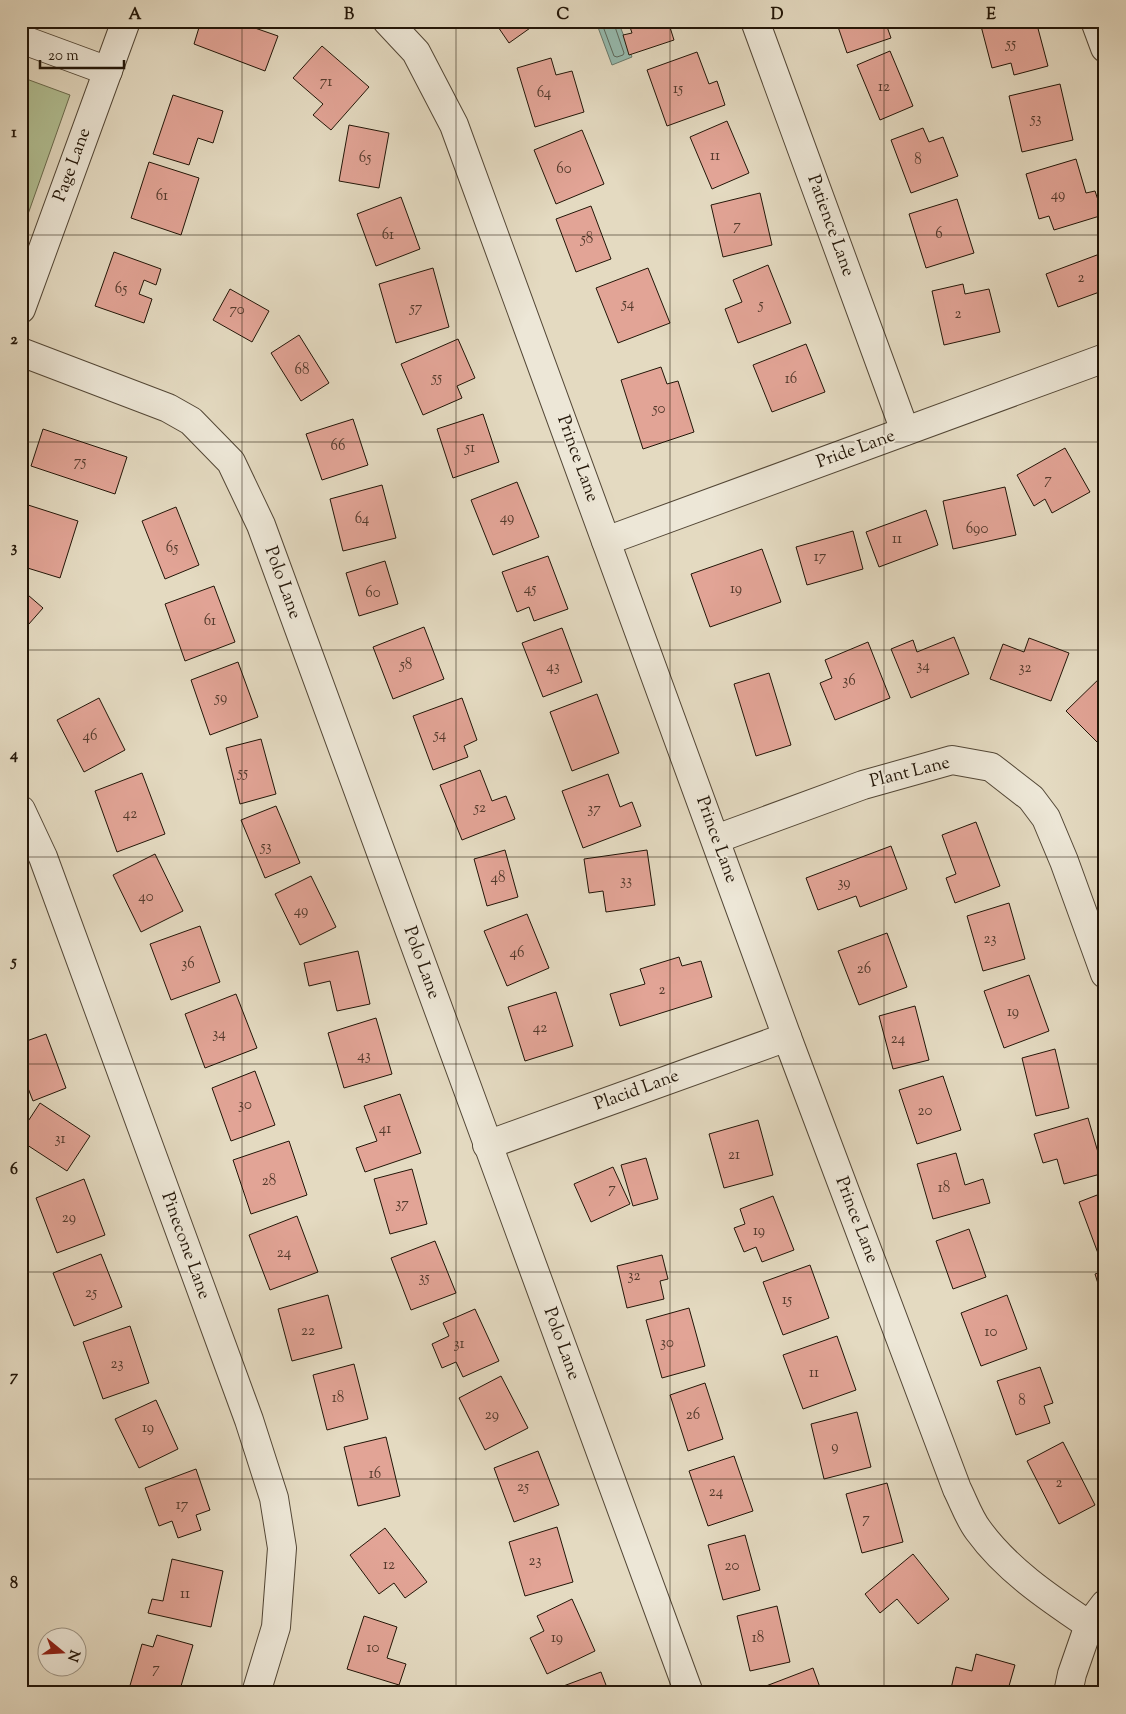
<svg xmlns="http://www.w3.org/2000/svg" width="1126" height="1714" font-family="'Sorts Mill Goudy',serif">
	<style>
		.green { fill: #b2c094; stroke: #6a6b4e }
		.water { fill: #96bbaf; stroke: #68796c }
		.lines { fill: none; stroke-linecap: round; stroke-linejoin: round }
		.shore { stroke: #5c685c; stroke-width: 1 }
		.building { fill: #e2a496; stroke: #231608 }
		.minor-casing { stroke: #534736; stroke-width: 30 }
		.minor { stroke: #ede7d7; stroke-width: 28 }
		.grid { fill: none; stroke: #231608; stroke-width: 1; stroke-opacity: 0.55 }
		.labels { text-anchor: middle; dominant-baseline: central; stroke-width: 4; stroke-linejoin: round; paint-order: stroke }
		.number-label { font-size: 15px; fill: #533a2c }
		.street-label { font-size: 18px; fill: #231608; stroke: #ede7d7 }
		.neatline { fill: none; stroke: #231608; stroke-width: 2 }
		.grid-label { font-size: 16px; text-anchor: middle; font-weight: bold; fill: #231608 }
	</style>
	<rect width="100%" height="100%" fill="#e4dac1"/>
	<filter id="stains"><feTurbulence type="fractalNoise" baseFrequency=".004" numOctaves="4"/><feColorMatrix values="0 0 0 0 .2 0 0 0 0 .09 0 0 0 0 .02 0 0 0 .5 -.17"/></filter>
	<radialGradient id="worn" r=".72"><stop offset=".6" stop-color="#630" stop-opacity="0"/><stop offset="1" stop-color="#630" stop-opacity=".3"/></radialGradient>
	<polygon class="green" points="21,77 70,95 21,234"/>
	<polygon class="water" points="598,21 606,21 607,23 618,21 632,57 612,65 596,22"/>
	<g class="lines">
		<polyline class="shore" points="601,21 614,56 617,57 623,55 624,53 613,21"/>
	</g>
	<g class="building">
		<polygon points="201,21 254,21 252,27 278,36 265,71 194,44"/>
		<polygon points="494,21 540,21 509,43"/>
		<polygon points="628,21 668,21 674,40 629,55 623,35 632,33"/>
		<polygon points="836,21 885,21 891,38 847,53"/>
		<polygon points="999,21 1036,21 1048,66 1014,75 1011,63 992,68 981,26"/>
		<polygon points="322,46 369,87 331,130 313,115 323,104 293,78"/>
		<polygon points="890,51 913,106 880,120 857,65"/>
		<polygon points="697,52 709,84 717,81 725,105 667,126 647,70"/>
		<polygon points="551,58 556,75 572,71 584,112 535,127 517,68"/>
		<polygon points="1060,84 1073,140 1022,152 1009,96"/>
		<polygon points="173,95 223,111 213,143 198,138 189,165 153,154"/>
		<polygon points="727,121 749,173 712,189 690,137"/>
		<polygon points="349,125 389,133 379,188 339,181"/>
		<polygon points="923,128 929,142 943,137 958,176 911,193 891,140"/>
		<polygon points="582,130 604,184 556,204 534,150"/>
		<polygon points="1076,159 1086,193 1095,191 1103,215 1054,230 1049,216 1039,219 1026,174"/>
		<polygon points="149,162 199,178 181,235 131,218"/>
		<polygon points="760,193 772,245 723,257 711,205"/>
		<polygon points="401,197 420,249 376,266 357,214"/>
		<polygon points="957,199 974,253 926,268 909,214"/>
		<polygon points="591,206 611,259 576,272 556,219"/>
		<polygon points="114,252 161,269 156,285 144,280 139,294 152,299 144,323 95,306"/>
		<polygon points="1105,252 1105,290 1058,307 1046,274"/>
		<polygon points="768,265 791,323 738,343 725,309 742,302 733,280"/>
		<polygon points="433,268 449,327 396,343 379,284"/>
		<polygon points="648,268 670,323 618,343 596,288"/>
		<polygon points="963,284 965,294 989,289 1000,332 944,345 932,291"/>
		<polygon points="230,289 269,311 252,342 213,320"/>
		<polygon points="299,335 329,383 301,401 271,353"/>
		<polygon points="458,339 475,378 457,386 462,398 423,415 401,364"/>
		<polygon points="806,344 825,392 772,412 753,365"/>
		<polygon points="661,367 667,384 678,381 694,432 643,449 621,380"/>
		<polygon points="483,414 499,462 453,478 437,429"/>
		<polygon points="353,419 368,465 322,480 306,434"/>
		<polygon points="43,429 127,457 115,494 31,466"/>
		<polygon points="1065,448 1090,492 1052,513 1045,499 1034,506 1017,475"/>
		<polygon points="517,482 539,537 493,555 471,500"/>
		<polygon points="382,485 396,538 343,551 330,499"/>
		<polygon points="1005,487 1016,535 953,549 943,501"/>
		<polygon points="25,504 78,521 60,578 21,566 21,517"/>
		<polygon points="176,507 199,565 165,579 142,521"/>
		<polygon points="926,510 938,545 879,567 866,532"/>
		<polygon points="853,531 863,569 807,585 796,547"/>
		<polygon points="762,549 781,602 710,627 691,574"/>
		<polygon points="548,556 568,609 534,621 529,607 517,612 502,572"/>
		<polygon points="385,561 398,604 359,616 346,573"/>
		<polygon points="214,586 235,642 185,661 165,604"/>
		<polygon points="21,589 43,608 21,633"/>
		<polygon points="424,627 444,679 393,699 373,647"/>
		<polygon points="562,628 582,682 543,697 522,643"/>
		<polygon points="954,637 969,674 911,698 891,649 913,640 917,652"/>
		<polygon points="1029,638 1069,653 1051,701 990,679 1003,644 1024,652"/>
		<polygon points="868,642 890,698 835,720 820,683 832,678 825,660"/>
		<polygon points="238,662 258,717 210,735 191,680"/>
		<polygon points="769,673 791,745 756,756 734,684"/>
		<polygon points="1105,673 1105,750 1066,711"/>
		<polygon points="597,694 619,753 572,771 550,712"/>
		<polygon points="99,698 125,750 84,772 57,720"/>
		<polygon points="462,698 477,740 464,746 468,757 433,770 413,716"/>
		<polygon points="261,739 276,794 240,804 226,748"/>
		<polygon points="480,770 492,801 506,796 515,819 462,840 440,785"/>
		<polygon points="142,773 165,834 117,852 95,791"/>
		<polygon points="608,774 620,807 632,802 641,826 583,848 562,791"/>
		<polygon points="276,806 300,863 265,878 241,820"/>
		<polygon points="976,822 1000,886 955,903 946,878 956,874 942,835"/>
		<polygon points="891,846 907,889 860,907 856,896 818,910 806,878"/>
		<polygon points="505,850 518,897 487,906 474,859"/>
		<polygon points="647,850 655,905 606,912 603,891 589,893 584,859"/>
		<polygon points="155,854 183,911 141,932 113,875"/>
		<polygon points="311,876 336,927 300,945 275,894"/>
		<polygon points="1009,903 1025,959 983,971 967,916"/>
		<polygon points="527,914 549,968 507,986 484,931"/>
		<polygon points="200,926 220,982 171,1000 150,944"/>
		<polygon points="887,933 907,987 859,1005 838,951"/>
		<polygon points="358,951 370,1004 337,1011 330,981 309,986 304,963"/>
		<polygon points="679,957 682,966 701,961 712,997 620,1026 610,994 645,984 640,969"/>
		<polygon points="1029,975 1049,1031 1004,1048 984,991"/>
		<polygon points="556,992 573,1046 525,1061 508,1007"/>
		<polygon points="21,993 28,998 21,1009"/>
		<polygon points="236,994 257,1048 205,1068 185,1014"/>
		<polygon points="915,1006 929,1060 893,1069 879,1016"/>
		<polygon points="376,1018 392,1074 344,1088 328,1033"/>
		<polygon points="46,1034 66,1088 33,1101 21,1070 21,1043"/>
		<polygon points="1055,1049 1069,1108 1036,1116 1022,1058"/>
		<polygon points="255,1071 275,1125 231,1141 212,1088"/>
		<polygon points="943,1076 961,1130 917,1144 899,1090"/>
		<polygon points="400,1094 421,1153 365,1172 356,1148 377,1141 364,1106"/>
		<polygon points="40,1103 90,1136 67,1171 21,1141 21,1132"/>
		<polygon points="1088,1118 1104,1173 1064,1184 1057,1159 1043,1163 1034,1134"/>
		<polygon points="758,1120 773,1175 724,1188 709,1134"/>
		<polygon points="289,1141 307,1195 251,1214 233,1160"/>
		<polygon points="956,1153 965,1185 983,1179 990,1203 933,1219 917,1164"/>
		<polygon points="646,1158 658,1199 633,1206 621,1165"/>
		<polygon points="613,1167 630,1204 591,1222 574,1184"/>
		<polygon points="412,1169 427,1224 390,1234 374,1179"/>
		<polygon points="84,1179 105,1235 57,1253 36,1198"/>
		<polygon points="1105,1192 1105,1253 1099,1256 1079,1202"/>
		<polygon points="773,1196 794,1250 762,1262 756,1247 744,1252 734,1228 745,1224 740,1209"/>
		<polygon points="297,1216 318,1272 270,1290 249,1235"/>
		<polygon points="969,1229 986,1277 953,1289 936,1241"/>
		<polygon points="435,1241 456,1293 411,1310 391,1258"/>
		<polygon points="101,1254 122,1307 74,1326 53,1273"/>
		<polygon points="662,1255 668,1279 660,1281 664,1299 627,1308 617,1266"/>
		<polygon points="810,1265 829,1318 783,1335 763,1282"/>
		<polygon points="1105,1271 1105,1306 1095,1274"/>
		<polygon points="328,1295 342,1348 292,1361 278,1309"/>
		<polygon points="1007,1295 1027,1349 981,1366 961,1313"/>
		<polygon points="689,1308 705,1366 662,1378 646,1320"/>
		<polygon points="475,1309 499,1361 463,1377 456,1362 442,1368 432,1344 449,1336 443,1323"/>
		<polygon points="130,1326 149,1383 103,1399 83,1342"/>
		<polygon points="837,1336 856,1390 803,1409 783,1355"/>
		<polygon points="354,1364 368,1419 327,1430 313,1375"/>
		<polygon points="1040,1367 1053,1403 1044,1406 1050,1423 1016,1435 997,1381"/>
		<polygon points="501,1376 528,1428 485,1450 459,1398"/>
		<polygon points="705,1383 723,1439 688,1451 670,1395"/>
		<polygon points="156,1400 178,1449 139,1468 115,1419"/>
		<polygon points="857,1412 871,1467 824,1479 811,1424"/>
		<polygon points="386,1437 400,1496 358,1506 344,1447"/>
		<polygon points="1063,1442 1095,1505 1059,1524 1027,1461"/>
		<polygon points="538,1451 559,1505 514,1522 494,1468"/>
		<polygon points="734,1456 753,1511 708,1526 689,1471"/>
		<polygon points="196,1469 210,1510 196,1515 201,1530 178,1538 172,1521 159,1526 145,1488"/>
		<polygon points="887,1483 903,1542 862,1553 846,1494"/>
		<polygon points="557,1527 573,1582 525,1596 509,1542"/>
		<polygon points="385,1528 427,1582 405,1598 394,1583 379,1594 350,1555"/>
		<polygon points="745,1535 760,1590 723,1600 708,1545"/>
		<polygon points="913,1554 949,1599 918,1624 897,1599 880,1613 865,1594"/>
		<polygon points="172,1559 223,1571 211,1627 148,1613 152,1599 163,1601"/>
		<polygon points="572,1599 595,1651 547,1674 530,1638 544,1631 537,1616"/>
		<polygon points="777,1606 790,1662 750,1671 737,1616"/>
		<polygon points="364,1616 397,1627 387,1658 406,1664 399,1685 347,1669"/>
		<polygon points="157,1635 193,1645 179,1693 140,1693 129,1689 142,1644 153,1647"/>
		<polygon points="976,1654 1015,1665 1007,1693 950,1693 956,1667 972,1671"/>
		<polygon points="813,1668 822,1693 769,1693 766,1686"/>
		<polygon points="601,1672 609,1693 551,1693 550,1691"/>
	</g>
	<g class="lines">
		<g class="minor-casing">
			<g id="minor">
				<path d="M387,21l29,31 38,73 333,912 170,452c7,14 12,29 21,41 29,40 71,68 111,95"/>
				<polyline points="755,21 905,431"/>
				<polyline points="1095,21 1105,48"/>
				<polyline points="21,39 108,71"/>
				<polyline points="21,309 126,21"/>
				<polyline points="21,352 168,408 191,421 231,462 261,525 689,1693"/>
				<polyline points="606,541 1105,358"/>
				<polyline points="21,810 43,857 249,1420 274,1498 282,1548 276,1627 256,1693"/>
				<polyline points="716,839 863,785 952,760 991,767 1031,798 1046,818 1064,861 1105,974"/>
				<polyline points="487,1145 787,1037"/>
				<polyline points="1068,1693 1072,1674 1089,1625 1105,1604"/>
			</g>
		</g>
		<use href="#minor" class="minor"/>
	</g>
	<path class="grid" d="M242,21v1672M456,21v1672M670,21v1672M884,21v1672M21,235h1084M21,442h1084M21,650h1084M21,857h1084M21,1064h1084M21,1272h1084M21,1479h1084"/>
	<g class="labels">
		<g class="number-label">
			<text x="1011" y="44">55</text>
			<text x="326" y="82">71</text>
			<text x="884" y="87">12</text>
			<text x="678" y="89">15</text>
			<text x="544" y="93">64</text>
			<text x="1036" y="119">53</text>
			<text x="715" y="156">11</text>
			<text x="365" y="158">65</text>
			<text x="918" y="160">8</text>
			<text x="564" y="169">60</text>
			<text x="1058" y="195">49</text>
			<text x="162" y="196">61</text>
			<text x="737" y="226">7</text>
			<text x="939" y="234">6</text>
			<text x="388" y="235">61</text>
			<text x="587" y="239">58</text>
			<text x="1081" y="278">2</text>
			<text x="121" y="289">65</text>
			<text x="628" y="304">54</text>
			<text x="761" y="305">5</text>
			<text x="416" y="308">57</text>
			<text x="237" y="310">70</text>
			<text x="958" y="314">2</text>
			<text x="302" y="370">68</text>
			<text x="437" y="378">55</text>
			<text x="791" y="379">16</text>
			<text x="659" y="409">50</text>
			<text x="338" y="446">66</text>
			<text x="470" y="448">51</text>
			<text x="80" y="462">75</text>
			<text x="1048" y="480">7</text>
			<text x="507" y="518">49</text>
			<text x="362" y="519">64</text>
			<text x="977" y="529">690</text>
			<text x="897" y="539">11</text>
			<text x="172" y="548">65</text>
			<text x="820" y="557">17</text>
			<text x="530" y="589">45</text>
			<text x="736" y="589">19</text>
			<text x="373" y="593">60</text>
			<text x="210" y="621">61</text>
			<text x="406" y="665">58</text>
			<text x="923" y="666">34</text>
			<text x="553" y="667">43</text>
			<text x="1025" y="668">32</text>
			<text x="849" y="681">36</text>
			<text x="221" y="698">59</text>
			<text x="440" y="735">54</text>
			<text x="90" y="736">46</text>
			<text x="243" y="773">55</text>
			<text x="480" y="808">52</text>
			<text x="594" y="809">37</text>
			<text x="130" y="814">42</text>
			<text x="266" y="847">53</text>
			<text x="498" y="878">48</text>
			<text x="626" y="881">33</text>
			<text x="844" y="883">39</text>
			<text x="146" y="897">40</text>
			<text x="301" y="911">49</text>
			<text x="990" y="939">23</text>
			<text x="517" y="953">46</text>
			<text x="188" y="964">36</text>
			<text x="864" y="969">26</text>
			<text x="662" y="990">2</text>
			<text x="1013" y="1012">19</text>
			<text x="540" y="1028">42</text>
			<text x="219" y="1034">34</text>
			<text x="898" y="1039">24</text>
			<text x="364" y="1056">43</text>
			<text x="245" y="1105">30</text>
			<text x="925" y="1111">20</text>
			<text x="385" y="1129">41</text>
			<text x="60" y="1139">31</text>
			<text x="734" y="1155">21</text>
			<text x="269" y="1181">28</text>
			<text x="944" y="1188">18</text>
			<text x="612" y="1189">7</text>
			<text x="402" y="1204">37</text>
			<text x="69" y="1218">29</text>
			<text x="759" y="1231">19</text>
			<text x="284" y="1253">24</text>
			<text x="634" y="1276">32</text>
			<text x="424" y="1278">35</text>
			<text x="91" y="1293">25</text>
			<text x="787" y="1300">15</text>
			<text x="308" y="1331">22</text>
			<text x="991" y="1332">10</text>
			<text x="667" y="1343">30</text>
			<text x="459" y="1344">31</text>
			<text x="117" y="1364">23</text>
			<text x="814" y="1373">11</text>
			<text x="338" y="1398">18</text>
			<text x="1022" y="1401">8</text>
			<text x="492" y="1415">29</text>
			<text x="693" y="1415">26</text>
			<text x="148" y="1428">19</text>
			<text x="835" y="1447">9</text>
			<text x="375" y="1474">16</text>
			<text x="1059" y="1483">2</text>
			<text x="523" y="1487">25</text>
			<text x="716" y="1492">24</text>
			<text x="182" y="1505">17</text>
			<text x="866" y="1519">7</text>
			<text x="535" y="1561">23</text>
			<text x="389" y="1565">12</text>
			<text x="732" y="1566">20</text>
			<text x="185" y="1594">11</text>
			<text x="557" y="1638">19</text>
			<text x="758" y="1638">18</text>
			<text x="373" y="1648">10</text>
			<text x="156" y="1669">7</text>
		</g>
		<g class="street-label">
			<text transform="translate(73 165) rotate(-70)">Page Lane</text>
			<text transform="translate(830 226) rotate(70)">Patience Lane</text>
			<text transform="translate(856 450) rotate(-20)">Pride Lane</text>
			<text transform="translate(577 459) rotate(70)">Prince Lane</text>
			<text transform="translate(282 583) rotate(70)">Polo Lane</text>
			<text transform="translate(910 773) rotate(-14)">Plant Lane</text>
			<text transform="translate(716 840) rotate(70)">Prince Lane</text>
			<text transform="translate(421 963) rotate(70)">Polo Lane</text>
			<text transform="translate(637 1091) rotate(-20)">Placid Lane</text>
			<text transform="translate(856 1220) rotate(69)">Prince Lane</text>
			<text transform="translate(185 1246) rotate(70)">Pinecone Lane</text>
			<text transform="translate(561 1344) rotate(70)">Polo Lane</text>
		</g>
	</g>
	<rect width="1126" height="1714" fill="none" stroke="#e4dac1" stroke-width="55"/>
	<g transform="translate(62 1652) rotate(108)"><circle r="24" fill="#ede7d7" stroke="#9c9384"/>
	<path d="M0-4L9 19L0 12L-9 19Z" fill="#8f2418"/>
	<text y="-8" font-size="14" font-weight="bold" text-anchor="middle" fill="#231608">N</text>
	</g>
	<path d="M40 60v8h84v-8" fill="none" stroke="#231608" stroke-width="2.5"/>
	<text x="48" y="60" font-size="15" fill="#231608" stroke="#ede7d7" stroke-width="4" paint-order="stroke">20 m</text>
	<rect x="28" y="28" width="1070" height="1658" class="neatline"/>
	<g class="grid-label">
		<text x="135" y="19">A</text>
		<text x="349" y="19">B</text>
		<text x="563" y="19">C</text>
		<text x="777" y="19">D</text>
		<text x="991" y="19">E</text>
		<text x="14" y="137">1</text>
		<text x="14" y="344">2</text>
		<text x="14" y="552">3</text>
		<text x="14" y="759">4</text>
		<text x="14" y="966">5</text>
		<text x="14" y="1174">6</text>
		<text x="14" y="1381">7</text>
		<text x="14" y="1588">8</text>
	</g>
	<rect width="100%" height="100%" filter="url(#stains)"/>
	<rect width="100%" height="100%" fill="url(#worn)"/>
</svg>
